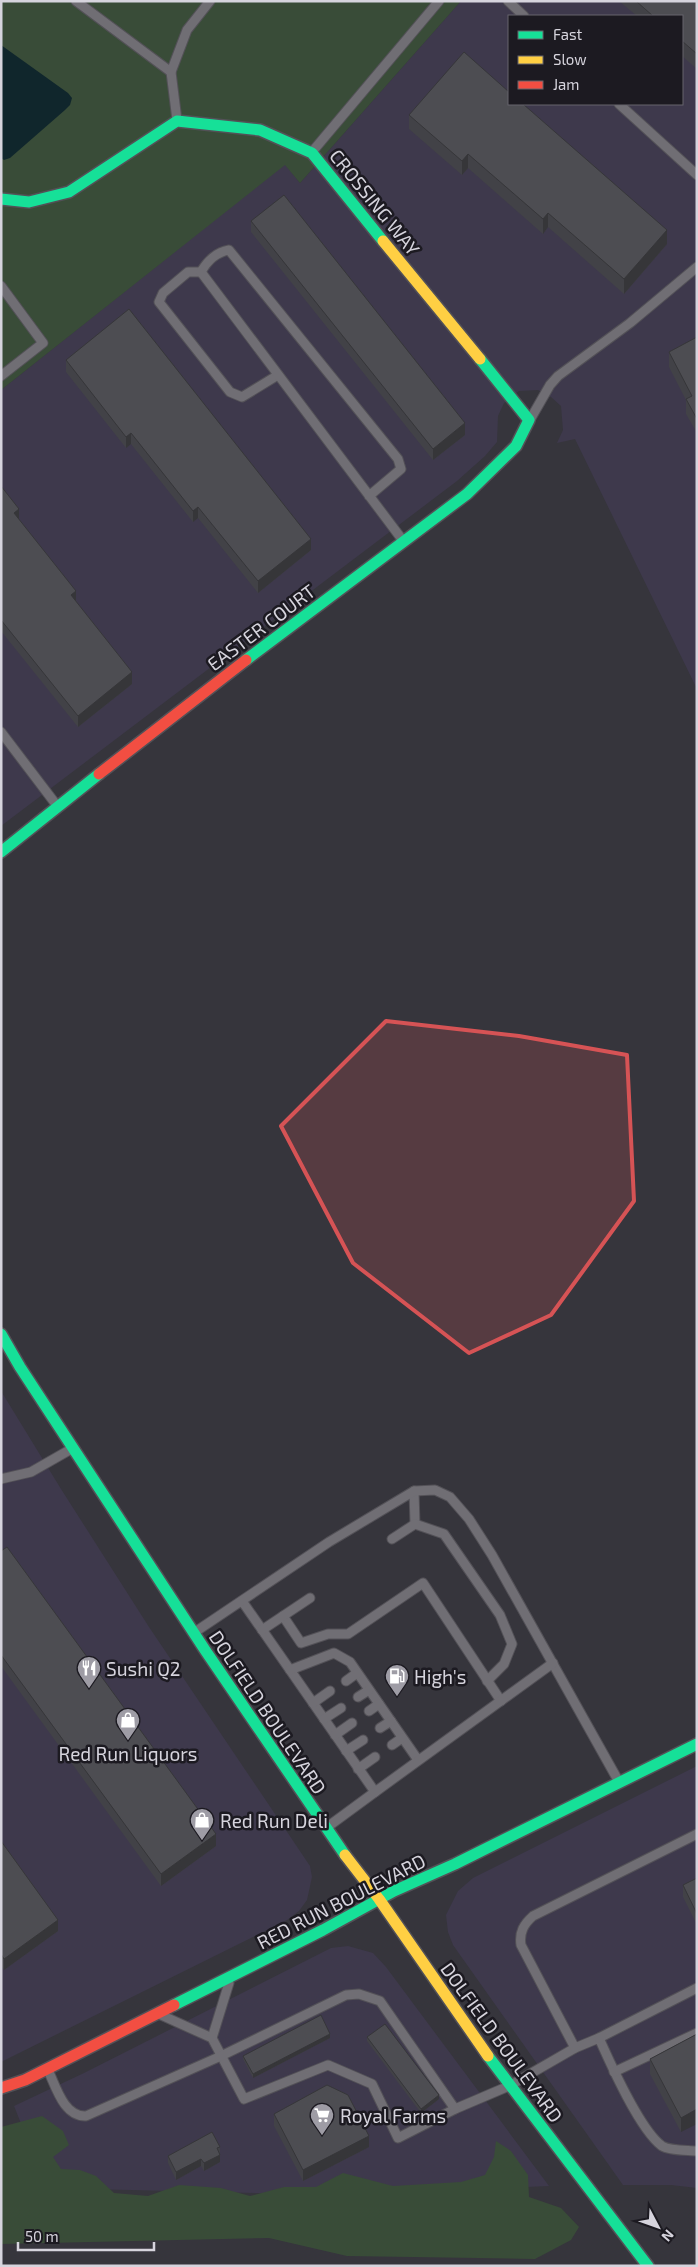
<svg xmlns="http://www.w3.org/2000/svg" width="698" height="2267" font-family="'Exo 2',sans-serif">
	<style>
		.built { fill: #3e394c; fill-rule: evenodd }
		.green { fill: #394c38 }
		.water { fill: #10262c }
		.lines { fill: none; stroke-linecap: round; stroke-linejoin: round }
		.lane-casing { stroke: #535157; stroke-width: 11 }
		.fast-casing { stroke: #535157; stroke-width: 14 }
		.slow-casing { stroke: #535157; stroke-width: 14 }
		.jam-casing { stroke: #535157; stroke-width: 14 }
		.lane { stroke: #706e74; stroke-width: 9 }
		.fast { stroke: #16e098; stroke-width: 11 }
		.slow { stroke: #ffcf43; stroke-width: 11 }
		.jam { stroke: #f24e42; stroke-width: 11 }
		.wall { fill: #424247 }
		.shaded-wall { fill: #363639 }
		.building { fill: #4d4d52; stroke: #363639 }
		.marked { fill: #d65355; fill-opacity: 0.2; stroke: #d65355; stroke-width: 4; stroke-linejoin: round }
		.labels { text-anchor: middle; dominant-baseline: central; stroke-width: 5; stroke-linejoin: round; paint-order: stroke }
		.street-label { font-size: 19px; fill: #d6d4dd; stroke: #1c1a21 }
		.poi-label { font-size: 19px; fill: #d6d4dd; stroke: #1c1a21; text-anchor: start }
	</style>
	<rect width="100%" height="100%" fill="#36353c"/>
	<g class="built">
		<path d="M461,1h236v688l-122,-250 -18,4 6,-13 -2,-24 -10,-9 -13,-7 -19,1 -15,12 -6,13 -1,26 -12,14 -28,25 -456,345v-436l284,-226 15,19zM509,16h173v88h-173z"/>
		<polygon points="1,1391 61,1489 149,1627 310,1866 312,1877 307,1900 299,1911 287,1920 1,2062"/>
		<polygon points="697,1766 697,2188 671,2185 623,2185 453,1945 448,1932 446,1915 458,1891 473,1878"/>
		<polygon points="348,1946 373,1953 386,1967 549,2186 343,2195 47,2188 14,2106 84,2073 331,1948"/>
	</g>
	<g class="green">
		<polygon points="1,1 461,1 300,183 285,165 1,390"/>
		<polygon points="42,2116 63,2131 69,2145 53,2157 61,2169 80,2170 96,2176 114,2193 148,2196 179,2185 221,2188 250,2196 284,2187 316,2187 343,2173 393,2186 461,2182 485,2175 494,2157 496,2141 511,2151 528,2175 529,2197 561,2208 579,2227 571,2240 535,2259 347,2256 269,2238 1,2244 1,2127"/>
	</g>
	<polygon class="water" points="1,45 68,93 72,98 70,105 65,110 10,158 4,160 1,158"/>
	<g class="lines">
		<g class="lane-casing">
			<g id="lane">
				<polyline points="76,1 171,72"/>
				<polyline points="508,1 524,16"/>
				<polyline points="619,104 697,175"/>
				<polyline points="177,120 171,72 187,30 210,1"/>
				<polyline points="312,152 439,1"/>
				<polyline points="201,272 188,272 163,293 159,302 230,392 242,397 278,375"/>
				<polyline points="1,286 43,343 1,376"/>
				<polyline points="531,418 550,385 558,376 630,323 697,267"/>
				<path d="M369,496l32,-27 -3,-10 -169,-209c-12,2 -22,11 -28,22l203,270"/>
				<polyline points="1,732 58,807"/>
				<polyline points="1,1479 31,1472 73,1448"/>
				<polyline points="414,1491 415,1524"/>
				<polyline points="415,1524 444,1534 500,1615 512,1644 504,1664 487,1681"/>
				<polyline points="392,1539 415,1524"/>
				<polyline points="242,1601 375,1792 326,1828"/>
				<polyline points="283,1616 301,1643 328,1634 348,1634 423,1583 501,1701"/>
				<polyline points="262,1630 310,1598"/>
				<polyline points="195,1632 329,1542 414,1491 435,1490 450,1497 469,1519 492,1555 619,1782"/>
				<polyline points="290,1670 334,1653 350,1662 418,1760"/>
				<polyline points="346,1681 357,1673"/>
				<polyline points="358,1697 369,1690"/>
				<polyline points="313,1703 330,1691"/>
				<polyline points="369,1711 379,1704"/>
				<polyline points="324,1719 341,1708"/>
				<polyline points="380,1728 391,1721"/>
				<polyline points="335,1735 352,1723"/>
				<polyline points="392,1745 402,1738"/>
				<polyline points="346,1751 363,1740"/>
				<polyline points="358,1769 375,1757"/>
				<polyline points="375,1792 553,1663"/>
				<path d="M161,2015l51,23 32,61 84,-34 44,19 26,54 57,-29 54,-23 66,-38 24,-10c12,27 41,92 63,108 8,5 25,4 35,5"/>
				<polyline points="212,2038 229,1983"/>
				<polyline points="599,2038 697,1988"/>
				<path d="M575,2048l-54,-103c-2,-13 3,-21 12,-29l164,-82"/>
				<path d="M48,2070c8,17 16,47 38,46l135,-60 125,-61 13,-1 21,7 75,108"/>
				<polyline points="614,2072 697,2033"/>
			</g>
		</g>
		<g class="fast-casing">
			<g id="fast">
				<polyline points="1,199 29,202 69,192 177,121 260,130 312,153 383,241"/>
				<polyline points="246,660 467,494 516,446 529,420 480,359"/>
				<polyline points="1,852 99,774"/>
				<polyline points="1,1334 20,1367 205,1650 345,1855"/>
				<polyline points="174,2005 323,1930 394,1891 455,1864 697,1744"/>
				<polyline points="488,2056 648,2266"/>
			</g>
		</g>
		<g class="slow-casing">
			<g id="slow">
				<polyline points="383,241 480,359"/>
				<polyline points="345,1855 379,1899 488,2056"/>
			</g>
		</g>
		<g class="jam-casing">
			<g id="jam">
				<polyline points="99,774 246,660"/>
				<polyline points="1,2088 25,2080 174,2005"/>
			</g>
		</g>
		<use href="#lane" class="lane"/>
		<use href="#fast" class="fast"/>
		<use href="#slow" class="slow"/>
		<use href="#jam" class="jam"/>
	</g>
	<g class="wall">
		<polygon points="619,1 697,1 697,69 682,56 682,16 637,16"/>
		<polygon points="409,115 667,244 624,294 548,227 543,234 468,168 462,175 409,129"/>
		<polygon points="251,221 465,435 433,460 251,232"/>
		<polygon points="697,337 697,433 686,414 686,400 669,367 669,352"/>
		<polygon points="66,360 311,550 258,593 198,518 193,522 131,444 126,448 66,372"/>
		<polygon points="1,486 19,520 132,684 78,727 1,631"/>
		<polygon points="1,1551 216,1846 161,1886 1,1666"/>
		<polygon points="1,1841 58,1931 4,1970 1,1966"/>
		<polygon points="697,1878 697,1925 683,1897 683,1885"/>
		<polygon points="697,2034 681,2132 650,2074 650,2059"/>
		<polygon points="367,2037 439,2099 421,2113 367,2041"/>
		<polygon points="330,2038 253,2078 243,2059 243,2056"/>
		<polygon points="274,2114 369,2147 303,2181 274,2126"/>
		<polygon points="220,2147 220,2162 204,2171 201,2166 176,2180 168,2163 168,2156"/>
	</g>
	<g class="shaded-wall">
		<polygon points="468,154 468,168 462,175 462,161"/>
		<polygon points="548,213 548,227 543,234 543,219"/>
		<polygon points="667,230 667,244 624,294 624,279"/>
		<polygon points="465,423 465,435 433,460 433,449"/>
		<polygon points="131,433 131,444 126,448 126,437"/>
		<polygon points="198,507 198,518 193,522 193,511"/>
		<polygon points="19,509 19,520 14,513"/>
		<polygon points="311,539 311,550 258,593 258,581"/>
		<polygon points="76,591 76,603 71,595"/>
		<polygon points="132,672 132,684 78,727 78,716"/>
		<polygon points="216,1834 216,1846 161,1886 161,1874"/>
		<polygon points="58,1920 58,1931 4,1970 4,1959"/>
		<polygon points="330,2034 330,2038 253,2078 253,2074"/>
		<polygon points="439,2095 439,2099 421,2113 421,2109"/>
		<polygon points="697,2109 697,2124 681,2132 681,2118"/>
		<polygon points="369,2136 369,2147 303,2181 303,2170"/>
		<polygon points="220,2155 220,2162 204,2171 204,2163"/>
		<polygon points="201,2159 201,2166 176,2180 176,2172"/>
	</g>
	<g class="building">
		<polygon points="636,1 697,1 697,54 682,41 682,16 653,16"/>
		<polygon points="464,52 509,92 509,104 523,104 667,230 624,279 548,213 543,219 468,154 462,161 409,115"/>
		<polygon points="284,195 465,423 433,449 251,221"/>
		<polygon points="129,309 311,539 258,581 198,507 193,511 131,433 126,437 66,360"/>
		<polygon points="697,337 697,419 686,399 692,396 669,352"/>
		<polygon points="1,486 19,509 14,513 76,591 71,595 132,672 78,716 1,620"/>
		<polygon points="7,1547 216,1834 161,1874 1,1655 1,1551"/>
		<polygon points="1,1841 58,1920 4,1959 1,1954"/>
		<polygon points="697,1878 697,1914 683,1885"/>
		<polygon points="321,2015 330,2034 253,2074 243,2056"/>
		<polygon points="385,2024 439,2095 421,2109 367,2037"/>
		<polygon points="697,2034 697,2109 681,2118 650,2059"/>
		<polygon points="327,2085 348,2095 369,2136 303,2170 274,2114"/>
		<polygon points="212,2132 220,2147 217,2148 220,2155 204,2163 201,2159 176,2172 168,2156"/>
	</g>
	<path class="marked" d="M386,1021l133,15 108,19 7,146 -83,114 -82,38 -116,-90 -72,-137z"/>
	<defs>
		<g id="restaurant-pin" transform="scale(1.25)"><path d="M0 17L-7.5 6A9.5 9.5 0 1 1 7.5 6Z" fill="#9e9ca5" stroke="#1c1a21"/><path d="M-5-6h1v4h1v-4h1v4h1v-4h1v5L-1.5 .5V6h-2V.5L-5-1ZM5-6V6H3V1.5H1.5Q1.5-4 5-6Z" fill="#fff"/></g>
		<g id="fuel-pin" transform="scale(1.25)"><path d="M0 17L-7.5 6A9.5 9.5 0 1 1 7.5 6Z" fill="#9e9ca5" stroke="#1c1a21"/><path d="M-5.5-6h7V0h2V4h1.3V-2.5L3-4.5l.8-.8L6-3V5H2.5V1h-1V6h-7ZM-4.2-4.7v3.2H.2V-4.7Z" fill="#fff"/></g>
		<g id="shop-pin" transform="scale(1.25)"><path d="M0 17L-7.5 6A9.5 9.5 0 1 1 7.5 6Z" fill="#9e9ca5" stroke="#1c1a21"/><path d="M-5-2.5h2.3a2.7 3.5 0 0 1 5.4 0H5L5.5 6h-11ZM-1.5-2.5h3a1.5 2.3 0 0 0-3 0Z" fill="#fff"/></g>
		<g id="supermarket-pin" transform="scale(1.25)"><path d="M0 17L-7.5 6A9.5 9.5 0 1 1 7.5 6Z" fill="#9e9ca5" stroke="#1c1a21"/><path d="M-6-5.5h2.5l.6 2H6L4.5 2H-2.5L-4.4-4H-6ZM-1.5 3.2a1.3 1.3 0 1 0 .1 0ZM3 3.2a1.3 1.3 0 1 0 .1 0Z" fill="#fff"/></g>
	</defs>
	<g fill-rule="evenodd">
		<use href="#restaurant-pin" x="89" y="1668"/>
		<use href="#fuel-pin" x="397" y="1676"/>
		<use href="#shop-pin" x="128" y="1720"/>
		<use href="#shop-pin" x="202" y="1820"/>
		<use href="#supermarket-pin" x="322" y="2115"/>
	</g>
	<g class="labels">
		<g class="street-label">
			<text transform="translate(375 202) rotate(51)">CROSSING WAY</text>
			<text transform="translate(261 627) rotate(-37)">EASTER COURT</text>
			<text transform="translate(268 1712) rotate(56)">DOLFIELD BOULEVARD</text>
			<text transform="translate(341 1901) rotate(-27)">RED RUN BOULEVARD</text>
			<text transform="translate(502 2042) rotate(54)">DOLFIELD BOULEVARD</text>
		</g>
		<g class="poi-label">
			<text x="106" y="1668">Sushi Q2</text>
			<text x="414" y="1676">High's</text>
			<text x="128" y="1753" text-anchor="middle">Red Run Liquors</text>
			<text x="220" y="1820">Red Run Deli</text>
			<text x="340" y="2115">Royal Farms</text>
		</g>
	</g>
	<rect width="698" height="2267" fill="none" stroke="#d6d4dd" stroke-width="5"/>
	<rect x="508" y="15" width="175" height="90" fill="#1c1a21" stroke="#66646c"/>
	<rect x="518" y="31" width="25" height="8" fill="#16e098" stroke="#66646c"/>
	<text x="553" y="40" font-size="15" fill="#d6d4dd">Fast</text>
	<rect x="518" y="56" width="25" height="8" fill="#ffcf43" stroke="#66646c"/>
	<text x="553" y="65" font-size="15" fill="#d6d4dd">Slow</text>
	<rect x="518" y="81" width="25" height="8" fill="#f24e42" stroke="#66646c"/>
	<text x="553" y="90" font-size="15" fill="#d6d4dd">Jam</text>
	<g transform="translate(658 2227) rotate(131)" stroke="#1c1a21" stroke-width="4" paint-order="stroke">
	<path d="M0-4L9 19L0 12L-9 19Z" fill="#d6d4dd"/>
	<text y="-8" font-size="14" font-weight="bold" text-anchor="middle" fill="#d6d4dd">N</text>
	</g>
	<path d="M18 2242v8h136v-8" fill="none" stroke="#d6d4dd" stroke-width="2.5"/>
	<text x="25" y="2242" font-size="15" fill="#d6d4dd" stroke="#1c1a21" stroke-width="4" paint-order="stroke">50 m</text>
</svg>
